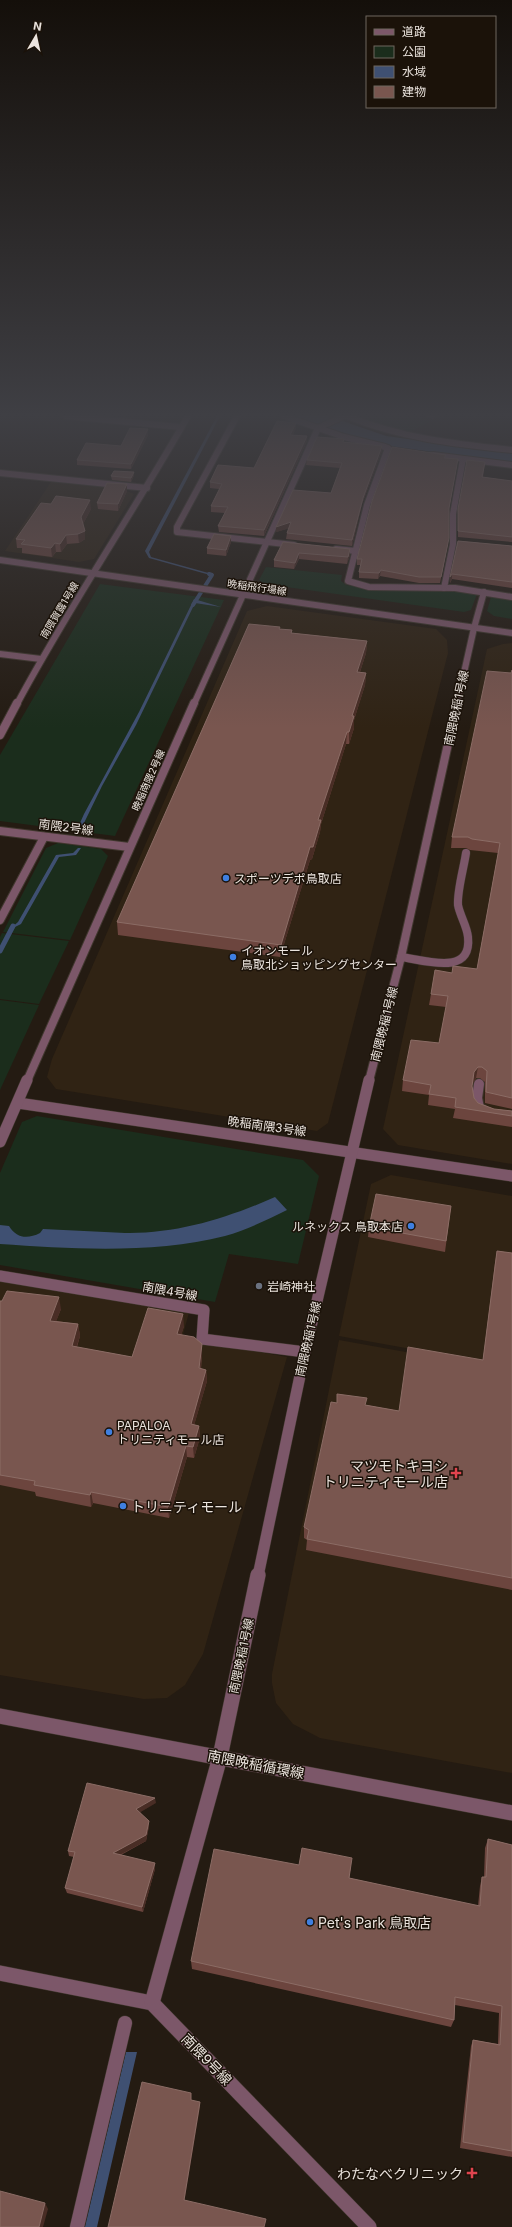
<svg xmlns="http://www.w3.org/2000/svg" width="512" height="2227" font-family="Inter,'Noto Sans JP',sans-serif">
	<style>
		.built { fill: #302314 }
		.green { fill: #1b2d1c }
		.water { fill: #3f5072 }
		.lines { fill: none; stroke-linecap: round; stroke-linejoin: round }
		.stream-far1 { stroke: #3f5072; stroke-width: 4 }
		.stream { stroke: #3f5072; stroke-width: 5 }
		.service-far2-casing { stroke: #40372e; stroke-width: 9 }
		.service-far1-casing { stroke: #40372e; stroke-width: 12 }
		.service-casing { stroke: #40372e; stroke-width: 15 }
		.minor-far3-casing { stroke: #40372e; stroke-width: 8 }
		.minor-far2-casing { stroke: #40372e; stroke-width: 10 }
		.minor-far1-casing { stroke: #40372e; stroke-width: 12 }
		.minor-casing { stroke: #40372e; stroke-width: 16 }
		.tertiary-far3-casing { stroke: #40372e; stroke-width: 8 }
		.tertiary-far2-casing { stroke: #40372e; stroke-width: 10 }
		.tertiary-far1-casing { stroke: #40372e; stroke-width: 12 }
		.tertiary-casing { stroke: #40372e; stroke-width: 16 }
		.service-far2 { stroke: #7c5769; stroke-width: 8 }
		.service-far1 { stroke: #7c5769; stroke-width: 10 }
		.service { stroke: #7c5769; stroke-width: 14 }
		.minor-far3 { stroke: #7c5769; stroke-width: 6 }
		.minor-far2 { stroke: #7c5769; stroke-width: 8 }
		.minor-far1 { stroke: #7c5769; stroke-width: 11 }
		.minor { stroke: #7c5769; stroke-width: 15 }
		.tertiary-far3 { stroke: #7c5769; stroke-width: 6 }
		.tertiary-far2 { stroke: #7c5769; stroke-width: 8 }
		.tertiary-far1 { stroke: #7c5769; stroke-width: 11 }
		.tertiary { stroke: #7c5769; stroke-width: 15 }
		.wall { fill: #6c453e }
		.shaded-wall { fill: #492d25 }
		.building { fill: #79564f; stroke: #8b6c65 }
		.shop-dot { fill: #3f7fe0; stroke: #1b1209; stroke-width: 1.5 }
		.worship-dot { fill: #6b7280; stroke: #1b1209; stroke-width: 1.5 }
		.health-dot { fill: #e0444e; stroke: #1b1209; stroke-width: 1.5 }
		.labels { text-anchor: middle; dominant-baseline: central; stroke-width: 3; stroke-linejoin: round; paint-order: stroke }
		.far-street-label { font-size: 10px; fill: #eae3dd; stroke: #1b1209 }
		.street-label { font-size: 12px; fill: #eae3dd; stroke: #1b1209 }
		.poi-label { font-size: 12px; fill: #eae3dd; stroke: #1b1209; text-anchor: start }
		.near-poi-label { font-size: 14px; fill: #eae3dd; stroke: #1b1209; text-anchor: end }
		.near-street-label { font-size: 14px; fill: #eae3dd; stroke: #1b1209 }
	</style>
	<rect width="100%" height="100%" fill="#241b12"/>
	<g class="built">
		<polygon points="51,482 122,489 134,494 94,559 79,562 5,551"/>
		<polygon points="267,606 436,629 447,640 448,653 328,1123 317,1131 56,1089 47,1077 52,1059 247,611"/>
		<polygon points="512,643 512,1164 398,1145 383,1129 487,649 503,644"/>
		<polygon points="391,1175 512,1196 512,1367 339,1336 371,1184"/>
		<polygon points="0,1277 190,1309 182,1338 287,1357 203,1654 185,1685 167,1698 144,1699 0,1675"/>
		<polygon points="339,1340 512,1371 512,1773 320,1738 293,1724 276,1703 272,1683 272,1674"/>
	</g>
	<g class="green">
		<polygon points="362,416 419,416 431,421 407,433 363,420"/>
		<polygon points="266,567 342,575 341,581 346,585 394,590 453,590 477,594 471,610 464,612 265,584 259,580"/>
		<polygon points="100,584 224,600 115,836 0,821 0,755"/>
		<polygon points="491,597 512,600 512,619 494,616 487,611"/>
		<polygon points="58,843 101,849 108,856 70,940 3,932 46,848"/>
		<polygon points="2,933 69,941 39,1004 0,999 0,937"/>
		<polygon points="0,1000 39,1005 0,1090"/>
		<polygon points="37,1116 303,1160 319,1176 298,1264 229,1254 215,1302 0,1265 0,1173 22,1122"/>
	</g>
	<g class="water">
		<polygon points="217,416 220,416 149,552 151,557 212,574 212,579 208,579 210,575 149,558 145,551"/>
		<polygon points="294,416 328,416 386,436 512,453 512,463 376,444"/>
		<polygon points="194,599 221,607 195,603 136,725 102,786 84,823 89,833 87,836 83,836 85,832 80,823 84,814 139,712"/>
		<polygon points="78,848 81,848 76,855 59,857 21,924 15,927 12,932 8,931 18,922 56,855 73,853"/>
		<path d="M275,1197l12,13c-20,10 -41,20 -62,26 -70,18 -153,13 -225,8v-19l9,1c8,13 19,13 31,7l3,-4c27,1 55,3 82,4 52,1 103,-15 150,-36z"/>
		<polygon points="126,2052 137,2052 97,2227 85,2227"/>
	</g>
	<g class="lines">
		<polyline class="stream-far1" points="193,605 212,575 209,574"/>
		<polyline class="stream" points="0,951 13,926"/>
		<g class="service-far2-casing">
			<path id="service-far2" d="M401,957c23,3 71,20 67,-20 -1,-11 -8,-21 -10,-32 -1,-14 6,-38 8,-52"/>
		</g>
		<g class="service-far1-casing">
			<polyline id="service-far1" points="479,1084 477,1098 479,1108 483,1110"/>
		</g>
		<g class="service-casing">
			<polyline id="service" points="77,2227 125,2023"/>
		</g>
		<g class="minor-far3-casing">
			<g id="minor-far3">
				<polyline points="66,416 180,427"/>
				<polyline points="237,416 177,527 177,532 294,545"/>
				<polyline points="284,416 344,437 385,447"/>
				<path d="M347,416c53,22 108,28 165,34"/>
				<polyline points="388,448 367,505 348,581 369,587 455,588 512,597"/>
				<polyline points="433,455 512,465"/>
				<polyline points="0,473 147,488"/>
				<polyline points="336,549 356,551"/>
				<polyline points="444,588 453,544 453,514 463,459"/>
				<polyline points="474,628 484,592"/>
				<polyline points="0,654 41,659"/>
				<path d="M17,704c53,-99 116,-191 171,-288"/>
				<polyline points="194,704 318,428 344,416"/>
			</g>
		</g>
		<g class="minor-far2-casing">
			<g id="minor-far2">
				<polyline points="0,735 17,703"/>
				<polyline points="0,831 129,847"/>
				<polyline points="0,920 44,837"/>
				<polyline points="27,1081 194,703"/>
			</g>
		</g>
		<g class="minor-far1-casing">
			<g id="minor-far1">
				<polyline points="18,1103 512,1176"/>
				<polyline points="0,1142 27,1080"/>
				<polyline points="0,1276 204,1310 202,1339 305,1352"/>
			</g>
		</g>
		<g class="minor-casing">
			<g id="minor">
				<polyline points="0,1973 152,2003 369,2227"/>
				<polyline points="152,2003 220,1757"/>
			</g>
		</g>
		<g class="tertiary-far3-casing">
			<g id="tertiary-far3">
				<polyline points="0,560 512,633"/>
				<polyline points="457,704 474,628"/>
			</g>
		</g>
		<g class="tertiary-far2-casing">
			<polyline id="tertiary-far2" points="369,1081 401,957 457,703"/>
		</g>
		<g class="tertiary-far1-casing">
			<polyline id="tertiary-far1" points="258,1576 305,1352 369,1080"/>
		</g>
		<g class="tertiary-casing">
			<g id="tertiary">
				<polyline points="0,1716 512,1813"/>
				<polyline points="220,1757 258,1575"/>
			</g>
		</g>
		<use href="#service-far2" class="service-far2"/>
		<use href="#service-far1" class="service-far1"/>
		<use href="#service" class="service"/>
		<use href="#minor-far3" class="minor-far3"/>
		<use href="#minor-far2" class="minor-far2"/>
		<use href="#minor-far1" class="minor-far1"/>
		<use href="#minor" class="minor"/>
		<use href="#tertiary-far3" class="tertiary-far3"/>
		<use href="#tertiary-far2" class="tertiary-far2"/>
		<use href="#tertiary-far1" class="tertiary-far1"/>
		<use href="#tertiary" class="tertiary"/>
	</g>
	<g class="wall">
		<polygon points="426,416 439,416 433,419"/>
		<polygon points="296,423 296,428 293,435 307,436 307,441 264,536 219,532 218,526 225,513 211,512 211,506 219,489 210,488 210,482 254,468"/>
		<polygon points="148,435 131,469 77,465 77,460 121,446"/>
		<polygon points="344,442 382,451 362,504 352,546 286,539 287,533 289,528 276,532 331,493 340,468 306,465 307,460"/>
		<polygon points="445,458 457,465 449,510 448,544 440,583 419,583 380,576 378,579 359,578 359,572 361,565 357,565 357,559"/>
		<polygon points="485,462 483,477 512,481 512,542 458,537 458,509"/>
		<polygon points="134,475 131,482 112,480 111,476"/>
		<polygon points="127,491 118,511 98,509 97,503"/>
		<polygon points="91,509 83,524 85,531 85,539 79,543 67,544 61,552 56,552 52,557 22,553 22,548 17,548 16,539"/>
		<polygon points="458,541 512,546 512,588 452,579 450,583 450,577"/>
		<polygon points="231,542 226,556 207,554 207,548"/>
		<polygon points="283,542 350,549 350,555 347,564 299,559 294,569 274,567 274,560"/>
		<polygon points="280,629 292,630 292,633 367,641 366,653 360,672 366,673 365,685 354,720 354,728 349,744 346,744 321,824 320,832 312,859 310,860 280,957 118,935 117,922"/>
		<polygon points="512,670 512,1109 485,1103 485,1082 480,1078 476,1078 473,1083 472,1086 474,1098 478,1103 494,1109 512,1111 512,1127 453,1118 455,1109 428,1105 429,1095 402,1091 403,1080 439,1043 446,1007 429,1005 431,994 452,973 477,969 498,853 470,850 466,848 451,848 452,837"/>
		<polygon points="451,1206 445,1252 368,1237 369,1227"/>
		<polygon points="497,1251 512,1253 512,1590 306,1550 307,1540 304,1538 304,1527 337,1403 366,1405 399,1411 483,1360 495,1263"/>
		<polygon points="0,1301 61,1309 56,1321 78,1324 80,1336 77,1347 132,1357 184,1326 181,1335 202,1344 202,1355 201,1369 206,1370 207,1381 194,1425 199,1426 200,1437 194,1458 187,1457 169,1518 93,1503 91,1507 36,1496 35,1492 0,1485"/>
		<polygon points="156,1803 140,1812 149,1826 146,1841 121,1855 155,1869 143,1912 67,1893 65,1888 74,1857 69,1856 68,1851"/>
		<polygon points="488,1839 512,1845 512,2157 460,2148 471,2046 473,2040 498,2044 499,2013 455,2005 454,2020 451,2027 192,1969 191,1961 299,1865 351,1866 349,1878 478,1906 480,1886 482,1877 484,1877 485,1848"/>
	</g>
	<g class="shaded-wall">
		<polygon points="434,416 439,416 433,419"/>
		<polygon points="296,423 296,428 290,440 290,435"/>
		<polygon points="148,429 148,435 131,469 131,464"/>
		<polygon points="307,436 307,441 264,536 264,530"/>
		<polygon points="382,446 382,451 362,504 352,546 352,540 363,498"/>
		<polygon points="134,472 134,475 131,482 131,478"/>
		<polygon points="127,484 127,491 118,511 118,504"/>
		<polygon points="90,500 91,509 82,526 81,517"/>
		<polygon points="291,522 291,528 276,532 276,527"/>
		<polygon points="85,531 85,539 79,543 78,534"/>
		<polygon points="66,535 67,544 61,552 60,544"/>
		<polygon points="231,536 231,542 226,556 226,550"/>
		<polygon points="55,543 56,552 52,557 51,548"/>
		<polygon points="350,549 350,555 347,564 348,557"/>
		<polygon points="299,553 299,559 294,569 295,563"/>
		<polygon points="381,570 380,576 378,579 379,573"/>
		<polygon points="452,574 452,579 450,583 450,577"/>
		<polygon points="367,641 366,653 356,684 357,672"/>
		<polygon points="366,673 365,685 354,720 354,728 349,744 349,732 352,716"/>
		<polygon points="347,732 346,744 321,824 320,832 312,859 310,860 280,957 281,945 318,820"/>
		<polygon points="478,1067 476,1078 473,1083 474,1072"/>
		<polygon points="59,1297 61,1309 52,1332 50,1321"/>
		<polygon points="183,1314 184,1326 178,1346 177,1334"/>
		<polygon points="78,1324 80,1336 73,1358 72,1346"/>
		<polygon points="202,1344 202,1355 199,1380 199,1368"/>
		<polygon points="206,1370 207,1381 191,1436 191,1424"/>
		<polygon points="199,1426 200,1437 194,1458 193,1447"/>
		<polygon points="186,1446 187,1457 169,1518 168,1507"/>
		<polygon points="91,1492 93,1503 91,1507 90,1495"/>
		<polygon points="155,1798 156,1803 137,1814 136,1809"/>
		<polygon points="149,1821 149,1826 146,1841 114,1858 113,1853"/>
		<polygon points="155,1863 155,1869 143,1912 142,1907"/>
		<polygon points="200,2102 200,2107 184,2204 184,2200"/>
		<polygon points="45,2203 48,2209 43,2227 39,2227"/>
	</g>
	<g class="building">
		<polygon points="277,421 296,423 290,435 307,436 264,530 218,526 228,507 211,506 222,484 210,482 218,465 254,468"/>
		<polygon points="130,428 148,429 131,464 77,460 86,443 121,446"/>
		<polygon points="317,437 344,439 343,442 382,446 363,498 352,540 287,533 291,522 276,527 293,490 331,493 342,463 307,460"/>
		<polygon points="392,447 446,455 444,458 458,459 449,508 449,538 441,577 419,577 381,570 379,573 359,572 362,559 357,559 372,501"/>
		<polygon points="467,460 485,462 482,477 512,481 512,537 458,531 458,509"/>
		<polygon points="114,471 134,472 131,478 111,476"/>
		<polygon points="107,483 127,484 118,504 97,503"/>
		<polygon points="56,496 90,500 81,517 85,531 78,534 66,535 60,544 55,543 51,548 21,544 25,540 16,539 41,503 51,504"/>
		<polygon points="214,534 231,536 226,550 207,548"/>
		<polygon points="458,541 512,546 512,582 452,574 450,577"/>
		<polygon points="283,542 350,549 348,557 299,553 295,563 274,560"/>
		<polygon points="249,624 280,627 279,629 292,630 291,633 367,641 357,672 366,673 352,716 354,716 349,732 347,732 318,820 321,820 313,847 310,847 281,945 117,922"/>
		<polygon points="512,670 512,1098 486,1092 487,1071 482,1067 478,1067 474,1072 472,1086 474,1098 478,1103 494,1109 512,1111 512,1116 455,1107 456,1098 429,1094 431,1085 403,1080 411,1040 439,1043 448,996 431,994 435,970 452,973 453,966 477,969 500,843 472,839 468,837 452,837 487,671 511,673"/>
		<polygon points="376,1194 451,1206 446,1241 369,1227"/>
		<polygon points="497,1251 512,1253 512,1578 307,1539 309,1530 304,1527 331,1402 337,1403 337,1394 367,1398 365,1405 399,1411 408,1347 483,1360"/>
		<polygon points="7,1291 59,1297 50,1321 78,1324 72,1346 132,1357 148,1308 183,1314 177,1334 194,1337 202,1344 199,1368 206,1370 191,1424 199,1426 193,1447 186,1446 168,1507 91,1492 90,1495 34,1485 35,1481 0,1475 0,1301 2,1301"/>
		<polygon points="87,1783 155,1798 136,1809 149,1821 146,1835 113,1853 155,1863 142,1907 65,1888 75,1852 68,1851"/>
		<polygon points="488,1839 512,1845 512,2151 463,2142 473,2040 500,2045 502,2006 455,1997 454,2020 191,1961 214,1849 299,1865 302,1848 352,1858 349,1878 480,1906 482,1877 486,1877"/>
		<polygon points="142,2082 191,2093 191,2100 200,2102 184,2200 266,2219 264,2227 108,2227"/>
		<polygon points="0,2191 45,2203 39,2227 0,2227"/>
	</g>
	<linearGradient id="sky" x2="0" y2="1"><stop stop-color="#140f0a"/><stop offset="0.57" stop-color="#3f3f44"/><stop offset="1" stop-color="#3f3f44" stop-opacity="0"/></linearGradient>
	<rect width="512" height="728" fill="url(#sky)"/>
	<g class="shop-dot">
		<circle cx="226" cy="878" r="4"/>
		<circle cx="233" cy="957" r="4"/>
		<circle cx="411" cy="1226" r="4"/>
		<circle cx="109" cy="1432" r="4"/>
		<circle cx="123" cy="1506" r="4"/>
		<circle cx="310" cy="1922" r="4"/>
	</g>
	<circle class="worship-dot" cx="259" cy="1286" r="4"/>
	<g class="health-dot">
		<path d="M454 1467h4v4h4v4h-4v4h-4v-4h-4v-4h4z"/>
		<path d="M470 2167h4v4h4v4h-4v4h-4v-4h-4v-4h4z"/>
	</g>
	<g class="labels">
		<g class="far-street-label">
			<text transform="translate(257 587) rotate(8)">晩稲飛行場線</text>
			<text transform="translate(59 610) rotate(-59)">南隈賀露1号線</text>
			<text transform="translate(148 780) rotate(-66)">晩稲南隈2号線</text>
		</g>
		<g class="street-label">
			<text transform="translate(456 708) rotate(-78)">南隈晩稲1号線</text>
			<text transform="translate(66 827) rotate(7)">南隈2号線</text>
			<text transform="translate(384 1024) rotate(-76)">南隈晩稲1号線</text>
			<text transform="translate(267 1126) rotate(8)">晩稲南隈3号線</text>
			<text transform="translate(170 1291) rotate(10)">南隈4号線</text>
			<text transform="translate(308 1339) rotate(-77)">南隈晩稲1号線</text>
			<text transform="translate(241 1656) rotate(-78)">南隈晩稲1号線</text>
		</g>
		<g class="poi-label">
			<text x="234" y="878">スポーツデポ鳥取店</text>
			<text x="241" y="950">イオンモール<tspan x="241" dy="14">鳥取北ショッピングセンター</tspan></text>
			<text x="403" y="1226" text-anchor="end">ルネックス 鳥取本店</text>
			<text x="267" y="1286">岩崎神社</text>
			<text x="117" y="1425">PAPALOA<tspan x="117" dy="14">トリニティモール店</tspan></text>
		</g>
		<g class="near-poi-label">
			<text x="448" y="1465">マツモトキヨシ<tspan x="448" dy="16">トリニティモール店</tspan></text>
			<text x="131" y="1506" text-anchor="start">トリニティモール</text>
			<text x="318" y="1922" text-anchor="start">Pet's Park 鳥取店</text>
			<text x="463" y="2173">わたなべクリニック</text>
		</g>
		<g class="near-street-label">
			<text transform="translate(256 1764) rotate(11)">南隈晩稲循環線</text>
			<text transform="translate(207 2059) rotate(46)">南隈9号線</text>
		</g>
	</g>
	<rect x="366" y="16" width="130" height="92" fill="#1b1209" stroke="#6e665e"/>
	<rect x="374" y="29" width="20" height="6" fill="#7c5769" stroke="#6e665e"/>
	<text x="402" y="36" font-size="12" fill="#eae3dd">道路</text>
	<rect x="374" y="46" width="20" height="12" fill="#1b2d1c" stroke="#6e665e"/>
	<text x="402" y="56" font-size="12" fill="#eae3dd">公園</text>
	<rect x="374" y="66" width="20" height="12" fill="#3f5072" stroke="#6e665e"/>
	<text x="402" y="76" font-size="12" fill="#eae3dd">水域</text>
	<rect x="374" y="86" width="20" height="12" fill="#79564f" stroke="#6e665e"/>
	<text x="402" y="96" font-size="12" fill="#eae3dd">建物</text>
	<g transform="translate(36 36) rotate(9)" stroke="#1b1209" stroke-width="3" paint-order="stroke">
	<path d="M0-3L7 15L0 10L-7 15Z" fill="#eae3dd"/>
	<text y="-6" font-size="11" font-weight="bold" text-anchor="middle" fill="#eae3dd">N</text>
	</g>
</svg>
